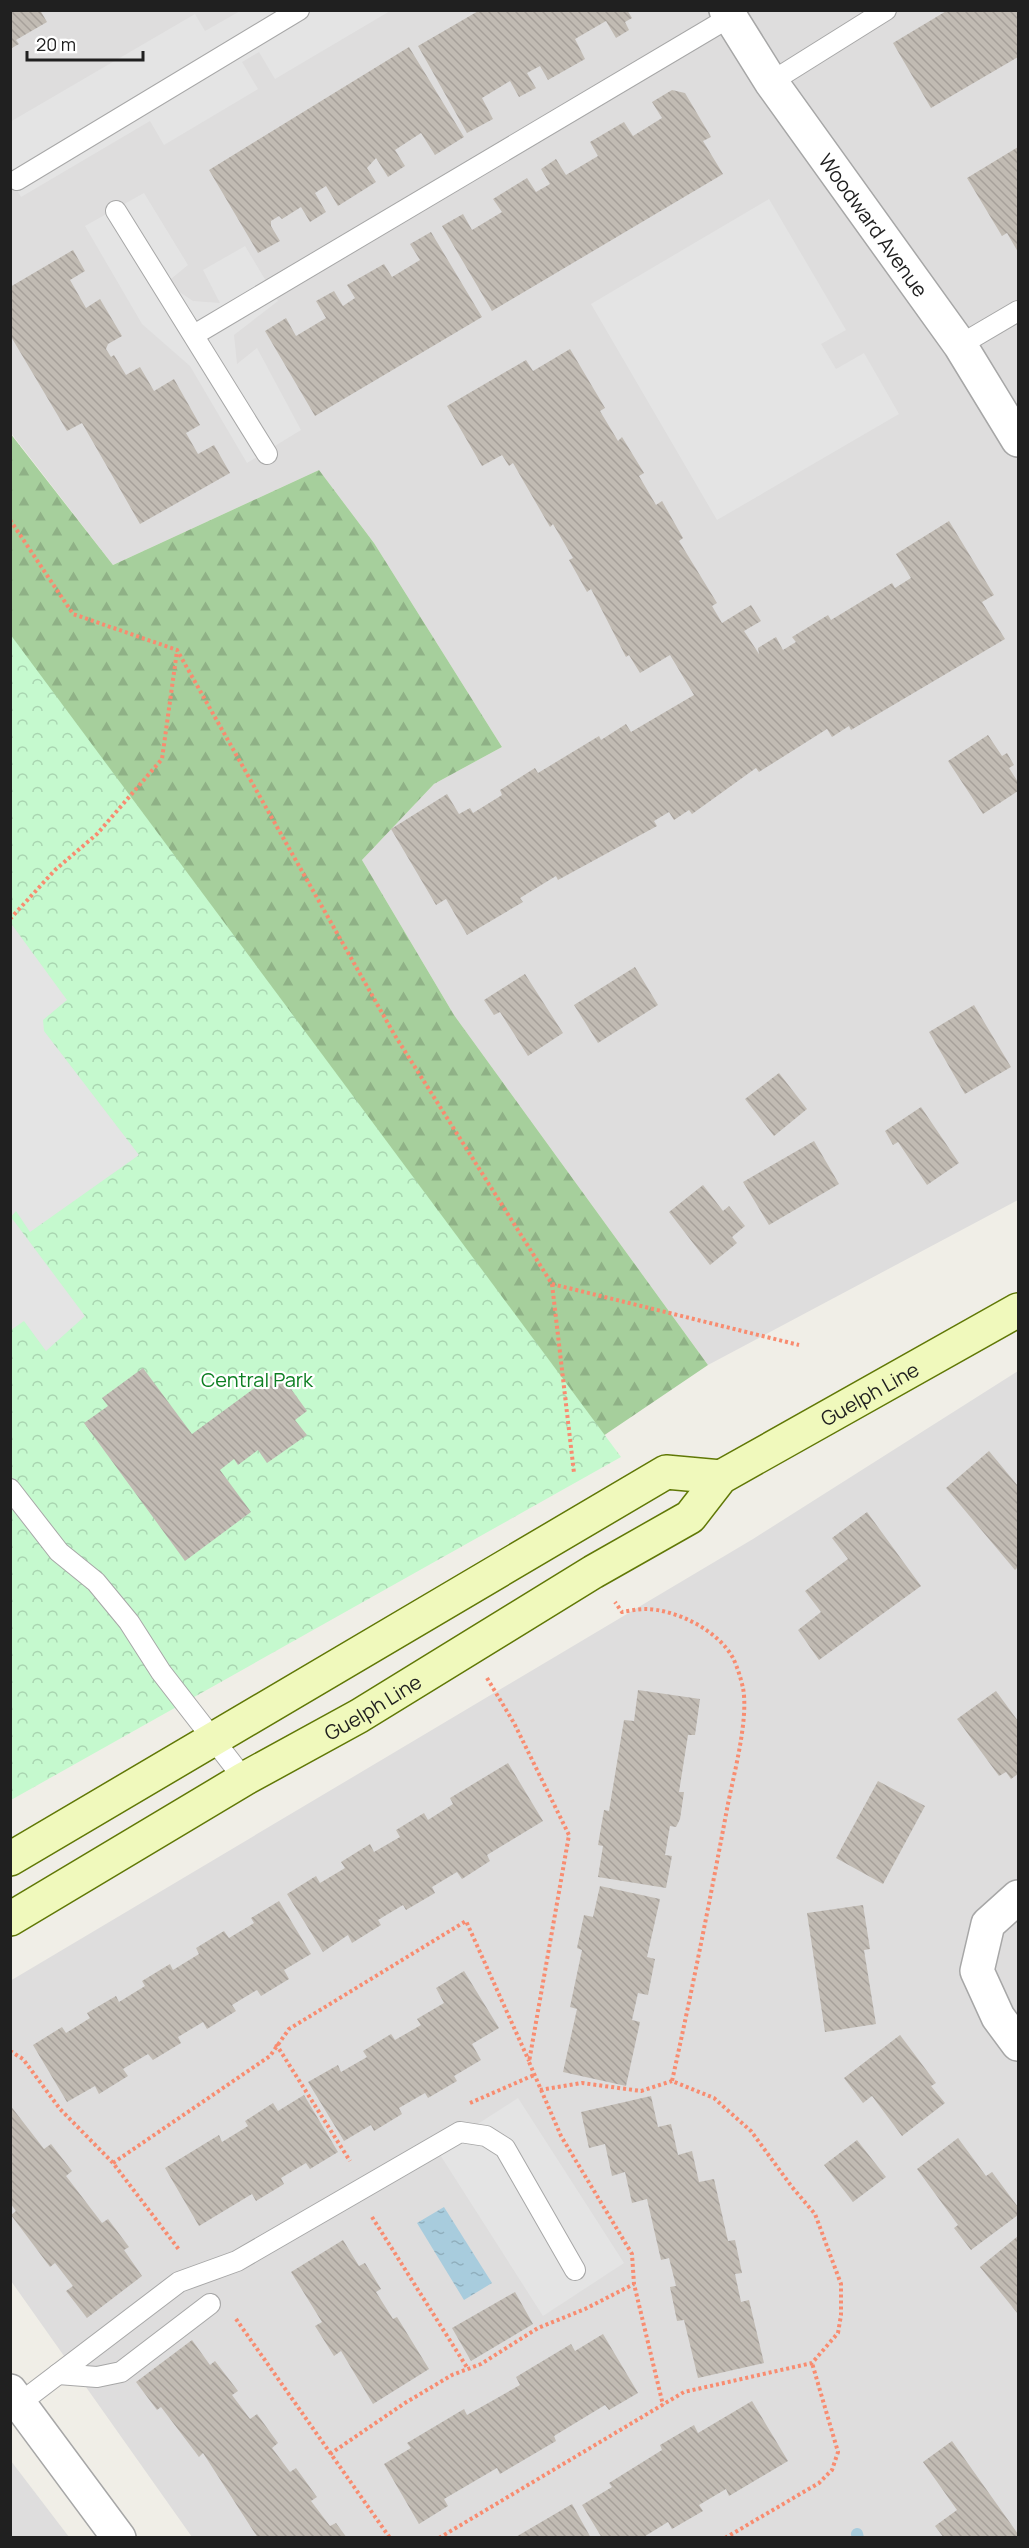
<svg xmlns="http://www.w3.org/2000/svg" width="1029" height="2548" font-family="Manrope,sans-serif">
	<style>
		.residential { fill: #dedddd }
		.forest { fill: url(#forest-firs) }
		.park { fill: url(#park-crowns) }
		.parking { fill: #e4e4e4 }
		.water { fill: url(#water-ripples) }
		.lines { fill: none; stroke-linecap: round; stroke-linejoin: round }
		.stream { stroke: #a8ccdd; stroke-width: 12 }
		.building { fill: url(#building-back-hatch) }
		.lane-casing { stroke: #a7a7a7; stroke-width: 22 }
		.street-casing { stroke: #a7a7a7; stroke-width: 36 }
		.secondary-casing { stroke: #607806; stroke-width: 36 }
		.path { stroke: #f88c70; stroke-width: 4; stroke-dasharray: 3 3; stroke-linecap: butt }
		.lane { stroke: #fff; stroke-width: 20 }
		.street { stroke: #fff; stroke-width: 33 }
		.secondary { stroke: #f0f9bc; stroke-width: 33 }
		.labels { text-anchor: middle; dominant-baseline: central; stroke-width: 4.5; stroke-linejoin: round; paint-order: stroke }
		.street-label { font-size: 20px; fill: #202020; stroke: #fff }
		.park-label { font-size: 20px; fill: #0d7f22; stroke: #fff }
	</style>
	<defs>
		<pattern id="forest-firs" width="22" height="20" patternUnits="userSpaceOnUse" patternTransform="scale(1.5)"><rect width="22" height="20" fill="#a6cf9c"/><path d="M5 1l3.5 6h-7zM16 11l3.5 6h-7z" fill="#8fb186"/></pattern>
		<pattern id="park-crowns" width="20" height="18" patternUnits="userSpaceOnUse" patternTransform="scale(1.5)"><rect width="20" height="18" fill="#c5f9ce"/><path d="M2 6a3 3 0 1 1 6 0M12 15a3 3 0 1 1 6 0" fill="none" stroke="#a9d5b1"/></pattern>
		<pattern id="water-ripples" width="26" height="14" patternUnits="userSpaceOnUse" patternTransform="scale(1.5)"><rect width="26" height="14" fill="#a8ccdd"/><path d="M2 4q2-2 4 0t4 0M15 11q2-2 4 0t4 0" fill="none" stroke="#90afbd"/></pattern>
		<pattern id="building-back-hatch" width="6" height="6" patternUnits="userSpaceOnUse" patternTransform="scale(1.5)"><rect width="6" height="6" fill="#c1bbb3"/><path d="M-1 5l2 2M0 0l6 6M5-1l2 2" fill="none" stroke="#a6a09a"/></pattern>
	</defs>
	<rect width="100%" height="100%" fill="#f0eee7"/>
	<g class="residential">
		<polygon points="11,11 1018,11 1018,1200 708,1365 454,1015 362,860 434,784 502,747 374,543 319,470 113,565 11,433"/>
		<polygon points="1018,1371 1018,2537 192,2537 11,2281 10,1981 753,1539"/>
		<polygon points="11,2461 69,2537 11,2537"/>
	</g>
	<polygon class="forest" points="10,433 113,565 319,470 374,543 502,747 434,784 362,860 454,1015 708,1365 572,1457 11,921"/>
	<polygon class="park" points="10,634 621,1457 11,1800 10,1800"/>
	<g class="parking">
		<polygon points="240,11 390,11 275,79 259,52 242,62 258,89 164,145 150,121 21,197 11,180 10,122 195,14 205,31"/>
		<polygon points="144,193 188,265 166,283 193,301 220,303 203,270 245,246 278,301 234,335 237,364 257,348 301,430 247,463 190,366 142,324 85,226"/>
		<polygon points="769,199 846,330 821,344 836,369 864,353 899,414 717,520 591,304"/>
		<polygon points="10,922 67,1000 43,1020 44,1031 139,1155 30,1232 16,1211 11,1217 85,1316 46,1351 24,1321 11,1330"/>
		<polygon points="518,2098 624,2263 543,2316 437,2150"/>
	</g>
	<polygon class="water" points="444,2207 492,2283 464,2300 417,2223"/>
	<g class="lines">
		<polyline class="stream" points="857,2534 858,2538"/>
	</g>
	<g class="building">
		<polygon points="10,10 40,10 47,22 16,40 19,44 10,49"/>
		<polygon points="480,10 627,10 632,18 625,22 629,30 616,38 606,21 575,39 585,59 548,80 540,66 527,73 536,88 519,97 510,81 482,98 493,119 467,133 418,46"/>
		<polygon points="948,10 1018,10 1018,57 931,108 893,43"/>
		<polygon points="409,47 464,137 435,155 421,133 395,150 405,166 388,177 376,158 367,168 376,182 338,206 326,186 315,193 326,212 310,222 301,207 282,219 279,216 271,221 271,226 280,241 258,253 209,170"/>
		<polygon points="672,90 685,93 711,137 703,141 723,174 492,311 442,226 463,214 472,230 502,212 493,199 527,178 536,192 550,184 541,169 556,159 566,175 598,156 590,142 624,122 633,136 662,118 652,102"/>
		<polygon points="1018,147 1018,252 1007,233 1002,236 967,178"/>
		<polygon points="431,232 482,317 315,416 265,331 286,318 296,336 326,318 316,301 334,291 343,306 355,298 347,285 384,264 392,277 420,260 410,244"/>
		<polygon points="73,250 85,271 70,280 86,308 100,299 122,336 108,344 106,349 111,357 114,355 126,375 140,367 154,391 174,379 200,425 186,433 198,454 214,445 230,473 140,524 82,423 67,431 10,335 10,287"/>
		<polygon points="570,349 605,408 600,411 618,441 622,437 644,473 639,476 656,505 662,501 683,538 679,541 717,603 712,606 722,623 751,605 761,621 744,631 759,654 758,648 776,637 783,650 796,642 792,637 828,615 831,620 892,583 895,588 911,578 896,554 949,521 994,595 982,602 1005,639 851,730 849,726 832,737 827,729 759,772 756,768 692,814 689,810 674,820 669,812 654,821 657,826 558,880 556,876 520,898 523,902 467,935 446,899 436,905 391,829 447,794 459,814 470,808 473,813 502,795 500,790 535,768 538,773 599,736 601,740 626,724 631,732 694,695 670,655 640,673 629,655 626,657 591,589 587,592 569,560 573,558 553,524 550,527 513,463 509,466 502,455 482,466 447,406 526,360 533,371"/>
		<polygon points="988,735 1002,756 1007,753 1014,765 1009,768 1018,782 1018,791 983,814 948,761"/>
		<polygon points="635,967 658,1005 598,1043 574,1005"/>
		<polygon points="525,974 563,1033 528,1056 500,1012 494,1015 484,1000"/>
		<polygon points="974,1005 1011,1067 965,1094 929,1032"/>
		<polygon points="779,1073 807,1109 774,1136 745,1099"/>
		<polygon points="921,1107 959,1163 927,1185 898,1142 893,1145 885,1131"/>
		<polygon points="814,1141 839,1184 769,1225 743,1182"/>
		<polygon points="703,1185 723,1211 729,1206 745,1226 732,1237 737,1243 710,1265 669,1212"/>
		<polygon points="143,1368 192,1434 278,1371 307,1411 295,1420 307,1435 267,1463 258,1450 238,1465 234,1459 220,1470 251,1512 185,1561 84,1423 108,1406 102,1398"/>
		<polygon points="989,1451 1018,1486 1018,1567 1015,1570 946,1488"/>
		<polygon points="867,1512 921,1586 819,1660 798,1630 821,1612 805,1591 848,1559 832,1538"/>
		<polygon points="638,1690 700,1699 695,1735 688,1735 679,1792 684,1792 680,1819 676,1827 670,1826 665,1855 672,1856 666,1888 598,1877 603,1846 598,1845 604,1810 609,1811 624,1720 634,1721"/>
		<polygon points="996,1691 1018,1721 1018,1774 1011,1779 1006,1772 999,1776 957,1719"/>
		<polygon points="508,1763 543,1821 487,1855 490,1861 462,1879 457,1872 432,1887 435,1893 406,1910 403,1905 378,1920 381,1925 352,1943 348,1935 323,1952 287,1894 316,1876 320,1883 345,1868 341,1862 370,1844 374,1852 400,1837 396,1830 424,1813 428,1820 453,1804 450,1798"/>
		<polygon points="878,1781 925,1806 883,1884 836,1858"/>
		<polygon points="600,1886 660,1899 647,1957 655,1959 648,1995 638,1993 632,2020 640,2022 626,2086 563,2072 577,2009 570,2007 582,1950 577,1948 584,1915 593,1917"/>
		<polygon points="279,1901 311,1954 284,1970 289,1979 261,1996 257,1990 232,2005 236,2011 207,2029 203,2022 178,2037 181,2043 153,2060 148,2054 123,2069 128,2076 99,2094 95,2086 67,2102 33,2045 62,2027 66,2033 90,2018 87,2013 116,1996 119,2002 145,1986 142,1981 170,1964 173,1970 199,1954 196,1948 224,1931 229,1938 254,1923 251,1918"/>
		<polygon points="863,1905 870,1949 864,1950 876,2024 825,2032 807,1913"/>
		<polygon points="464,1971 499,2028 472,2044 481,2060 454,2076 457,2081 428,2098 425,2093 399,2108 402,2114 374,2131 371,2125 344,2141 308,2082 338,2065 341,2072 367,2057 363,2051 391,2034 395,2040 421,2025 417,2019 444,2003 436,1988"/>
		<polygon points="900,2035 936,2083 931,2086 945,2103 902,2136 872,2096 863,2103 844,2078"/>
		<polygon points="304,2095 338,2152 310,2169 306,2163 281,2178 284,2184 256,2201 252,2194 199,2226 165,2168 219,2135 222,2142 248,2126 245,2121 273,2103 278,2111"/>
		<polygon points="651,2096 658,2127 671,2124 678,2155 692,2151 699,2182 714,2179 728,2241 735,2240 742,2273 735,2274 741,2302 749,2300 764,2363 698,2378 684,2320 677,2321 670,2287 676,2286 669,2258 661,2260 647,2199 632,2203 625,2172 612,2176 605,2144 589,2148 581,2112"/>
		<polygon points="10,2105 44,2149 51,2144 72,2171 66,2176 102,2223 108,2219 129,2247 124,2250 142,2276 87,2318 66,2291 73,2286 55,2263 50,2267 11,2215 16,2211 10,2203"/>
		<polygon points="958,2138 986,2176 992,2172 1018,2207 1018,2215 971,2250 954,2228 958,2225 917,2169"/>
		<polygon points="857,2140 886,2177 853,2202 824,2165"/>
		<polygon points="1018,2236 1018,2314 980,2267"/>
		<polygon points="343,2240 359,2266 365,2263 381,2289 376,2292 393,2319 397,2317 429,2369 373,2404 341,2351 334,2356 315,2326 322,2322 291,2272"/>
		<polygon points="515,2292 533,2324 471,2361 452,2328"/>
		<polygon points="603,2334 638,2393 609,2410 605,2405 554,2436 556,2441 500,2474 497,2468 444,2499 448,2506 419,2524 384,2464 411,2448 407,2443 464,2409 467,2415 520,2385 516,2377 571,2344 575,2351"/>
		<polygon points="192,2340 210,2365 215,2361 238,2391 232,2395 250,2419 257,2414 278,2443 272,2448 290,2472 296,2468 317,2497 311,2501 330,2526 336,2523 347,2538 258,2538 203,2453 199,2457 161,2407 157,2410 136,2382"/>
		<polygon points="752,2401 788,2461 729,2496 726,2489 699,2505 703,2511 672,2529 668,2522 642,2538 602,2538 582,2505 612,2487 609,2483 662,2450 660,2445 694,2425 698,2433"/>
		<polygon points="952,2441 1018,2534 1018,2538 944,2538 935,2526 957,2510 923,2462"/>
		<polygon points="572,2504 591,2538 514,2538"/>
	</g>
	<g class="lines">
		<g class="lane-casing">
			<g id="lane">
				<polyline points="771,82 886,10"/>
				<polyline points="17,180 299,10"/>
				<polyline points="116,211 267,454"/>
				<polyline points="194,335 730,17"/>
				<polyline points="960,345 1018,311"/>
				<polyline points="10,1489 59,1552 96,1582 129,1622 161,1672 244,1779"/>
				<polyline points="58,2374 97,2377 121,2372 210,2304"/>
				<polyline points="20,2403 179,2282 237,2261 460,2132 486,2136 505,2148 575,2270"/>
			</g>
		</g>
		<g class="street-casing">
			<g id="street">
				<path id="s1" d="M726,10l45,72 189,263 58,95"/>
				<polyline points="1018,1897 988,1924 977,1971 998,2017 1018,2044"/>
				<polyline points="10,2391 119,2538"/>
			</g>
		</g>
		<g class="secondary-casing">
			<g id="secondary">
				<polyline points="10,1859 666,1472 721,1477"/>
				<path id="s2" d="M10,1919l234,-140 115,-63 234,-144 97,-55 31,-40 297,-167"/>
			</g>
		</g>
		<g class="path">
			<polyline points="10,520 73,614 177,650 394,1034 552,1284 574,1473"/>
			<polyline points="10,919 55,870 97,834 162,759 177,651"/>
			<polyline points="552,1284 799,1345"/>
			<polyline points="487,1678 514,1723 569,1835 529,2062 561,2136 632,2254 634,2284 663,2405"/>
			<polyline points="276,2044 350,2161"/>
			<polyline points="10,2051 23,2059 60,2109 113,2163 180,2251"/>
			<polyline points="540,2090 582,2083 641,2091 672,2081"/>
			<polyline points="470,2103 534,2075"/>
			<polyline points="113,2163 270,2056 289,2029 466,1921 529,2061"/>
			<polyline points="372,2217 468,2369"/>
			<polyline points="236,2319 390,2538"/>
			<polyline points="330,2454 405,2403 452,2375 481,2364 538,2328 585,2309 634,2284"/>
			<path d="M439,2538l245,-146 128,-29 26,-30 3,-18v-31l-26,-70 -23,-27 -41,-56 -37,-33 -42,-17c20,-90 38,-181 55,-272 6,-32 22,-89 16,-121 -2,-9 -6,-22 -10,-30 -15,-28 -58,-49 -88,-49 -8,0 -16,2 -23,3l-7,-10"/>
			<polyline points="725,2538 819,2483 832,2470 838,2452 812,2363"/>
		</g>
		<use href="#lane" class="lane"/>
		<use href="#street" class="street"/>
		<use href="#secondary" class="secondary"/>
	</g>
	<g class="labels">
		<g class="street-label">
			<text stroke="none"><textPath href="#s1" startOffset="261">Woodward Avenue</textPath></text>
			<text stroke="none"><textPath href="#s2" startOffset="1011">Guelph Line</textPath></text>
			<text stroke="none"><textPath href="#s2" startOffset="420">Guelph Line</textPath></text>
		</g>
		<g class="park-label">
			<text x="257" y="1379">Central Park</text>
		</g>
	</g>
	<rect width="1029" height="2548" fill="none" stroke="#202020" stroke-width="24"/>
	<path d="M27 51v9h116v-9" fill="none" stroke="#202020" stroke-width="3"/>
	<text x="36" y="51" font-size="18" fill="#202020" stroke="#ffffff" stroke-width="4.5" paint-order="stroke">20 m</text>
</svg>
